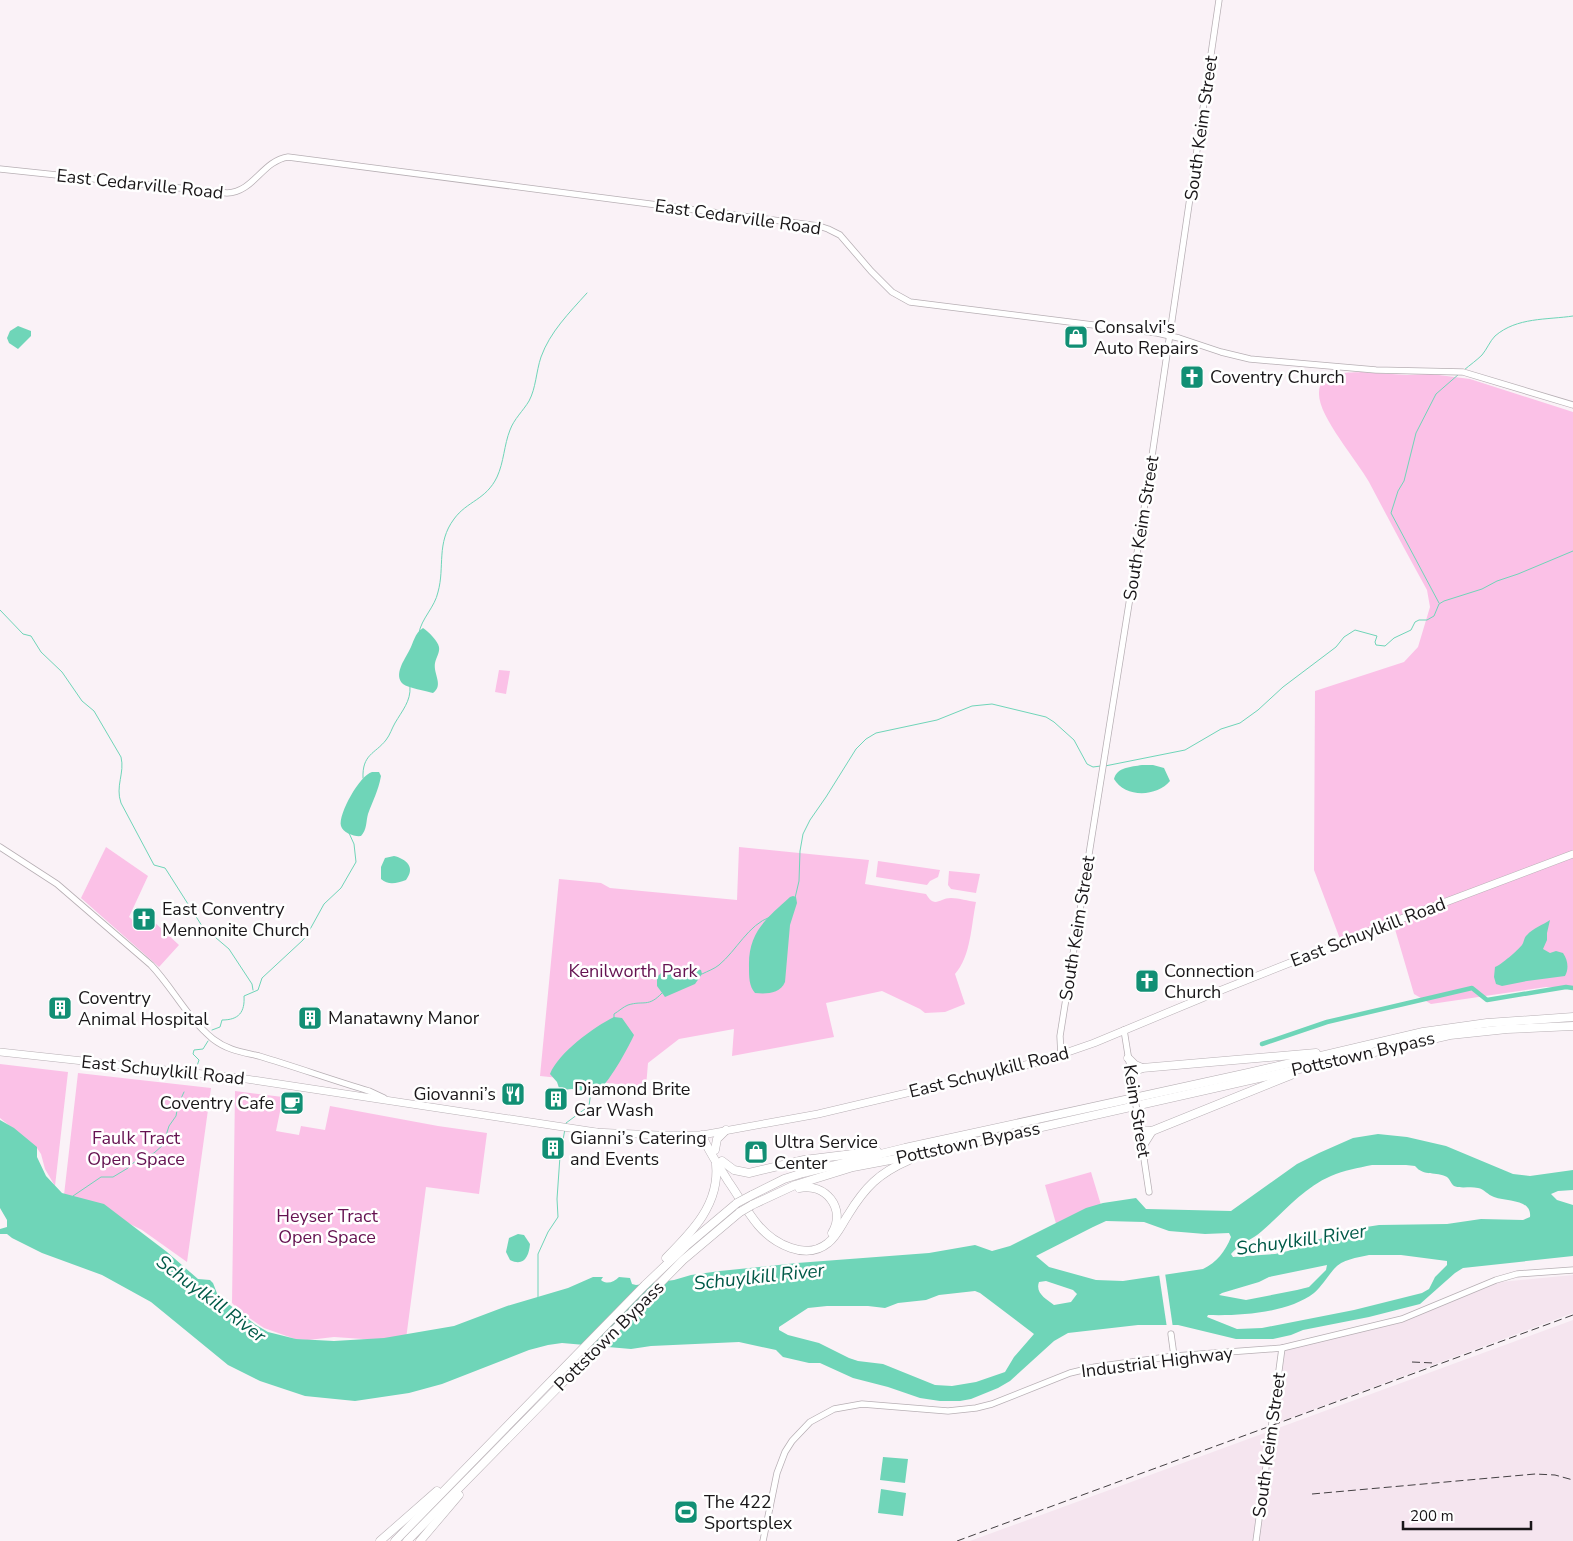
<svg xmlns="http://www.w3.org/2000/svg" width="1573" height="1541" font-family="'Nunito Sans',sans-serif">
	<style>
		.built { fill: #f5e5ef }
		.green { fill: #fbc1e7 }
		.water { fill: #6fd5b8; fill-rule: evenodd }
		.pier { fill: #faf2f7 }
		.lines { fill: none; stroke-linecap: round; stroke-linejoin: round }
		.stream { stroke: #6fd5b8; stroke-width: 1 }
		.canal { stroke: #6fd5b8; stroke-width: 4.5 }
		.tertiary-casing { stroke: #b7afb4; stroke-width: 7 }
		.primary-casing { stroke: #b7afb4; stroke-width: 8 }
		.motorway-casing { stroke: #b7afb4; stroke-width: 9 }
		.tertiary { stroke: #fff; stroke-width: 5.5 }
		.primary { stroke: #fff; stroke-width: 7 }
		.motorway { stroke: #fff; stroke-width: 8 }
		.rail { stroke: #444043; stroke-width: 1; stroke-dasharray: 8 4; stroke-linecap: butt }
		.tertiary-bridge-casing { stroke: #b7afb4; stroke-width: 7; stroke-linecap: butt }
		.motorway-bridge-casing { stroke: #b7afb4; stroke-width: 9; stroke-linecap: butt }
		.tertiary-bridge { stroke: #fff; stroke-width: 5.5 }
		.motorway-bridge { stroke: #fff; stroke-width: 8 }
		.labels { text-anchor: middle; dominant-baseline: central; stroke-width: 5; stroke-linejoin: round; paint-order: stroke }
		.street-label { font-size: 18px; fill: #1a1719; stroke: #fff }
		.poi-label { font-size: 18px; fill: #1a1719; stroke: #fff; text-anchor: start }
		.park-label { font-size: 18px; fill: #651251; stroke: #fff }
		.water-label { font-size: 19px; font-style: italic; fill: #005a48; stroke: #fff }
	</style>
	<rect width="100%" height="100%" fill="#faf2f7"/>
	<g class="built">
		<polygon points="1573,1275 1573,1313 1277,1423 1285,1348 1402,1319 1500,1282"/>
		<polygon points="1573,1320 1573,1541 1259,1541 1269,1444 1253,1541 970,1541"/>
	</g>
	<g class="green">
		<path d="M1361,372l46,3 24,-1 39,5 103,33v576l-27,-1 -115,17 -17,-10 -22,-75 -52,20 -26,-69 1,-179 89,-29 14,-15 12,-40 -3,-17c-20,-36 -39,-72 -58,-108 -12,-22 -51,-66 -50,-89 0,-22 27,-20 42,-21z"/>
		<polygon points="499,670 510,671 506,694 495,692"/>
		<polygon points="106,847 148,876 129,917 143,928 152,920 179,945 159,967 81,898"/>
		<path d="M739,847l130,13 -4,24 61,10c9,15 13,4 25,4 8,0 17,3 25,4 -5,24 -5,54 -21,72l10,30 -20,8 -20,1 -5,-4 -38,-18 -56,12 8,34 -102,19 2,-27 -55,10 -31,24 -2,24 -106,-11 19,-197 42,4 9,5 127,12z"/>
		<polygon points="878,861 940,870 938,877 930,881 927,885 876,877"/>
		<polygon points="949,871 980,874 976,893 951,889 948,885"/>
		<polygon points="0,1064 68,1072 55,1186 45,1169 41,1154 37,1148 0,1118"/>
		<polygon points="78,1073 211,1088 187,1262 142,1230 118,1218 64,1195"/>
		<polygon points="235,1091 283,1097 276,1131 299,1135 301,1126 325,1130 330,1106 438,1126 487,1133 479,1194 426,1187 406,1339 363,1339 334,1337 308,1340 295,1339 264,1328 242,1313 232,1303"/>
		<polygon points="1091,1172 1101,1205 1057,1227 1045,1185"/>
	</g>
	<g class="water">
		<polygon points="18,326 31,331 31,336 18,349 9,343 7,338 10,331"/>
		<path d="M423,628c5,3 15,13 16,19 1,5 -3,11 -4,16 -2,11 9,22 -2,30 -7,-2 -25,-5 -30,-9 -10,-9 2,-25 6,-33 5,-9 5,-17 14,-23z"/>
		<path d="M1142,765h11l11,3 6,13c-13,16 -45,17 -56,-2 3,-12 17,-12 28,-14z"/>
		<path d="M372,772h7l2,4c-3,16 -8,24 -13,38 -2,7 -1,16 -7,22 -6,1 -18,-3 -20,-10 -3,-12 19,-51 31,-54z"/>
		<path d="M394,856c12,3 22,11 12,24 -9,3 -17,6 -25,-1v-12l4,-9z"/>
		<path d="M793,896l3,1 1,6 -7,22 -5,57c-5,12 -19,12 -30,11 -6,-7 -6,-16 -6,-26 -1,-35 17,-48 41,-70z"/>
		<path d="M1550,920l-3,13v7l-4,9 7,4 6,-2 7,2c5,7 6,16 2,23l-38,5 -25,5 -6,-2 -2,-7 1,-10c6,-2 23,-17 27,-22 2,-3 2,-8 5,-10 6,-7 16,-10 23,-15z"/>
		<polygon points="687,967 701,970 702,974 695,984 665,997 657,986 657,977 664,970"/>
		<path d="M614,1017l8,1 12,17c-5,11 -27,53 -38,56 -8,2 -16,-1 -24,-2 -4,0 -8,1 -12,2l-3,-9 -7,-8c9,-22 44,-47 64,-57z"/>
		<path d="M0,1120l14,8 23,19v10l9,19 16,17 42,11 63,48 31,27 12,1 3,3 5,13 38,29 12,7 28,7 38,2 50,-3 70,-12 53,-20 61,-18 25,-11h10l-2,3c6,5 13,2 18,-3l11,1 2,6 4,1 38,-5 17,-5 29,-4 77,-8 132,-10 46,-8 17,6 18,-5 76,-38 17,-5 33,-5 10,11 85,2 66,-47 22,-11 34,-15 25,-4 29,3 39,9 67,28 17,2 43,-6v20l-15,1 -7,3 6,6 16,5v51l-110,12 -8,5 -35,31 -51,13 -66,13 -12,5 -18,4h-37l-58,-14h-40l-70,8 -14,8 -44,40 -12,7 -27,11 -11,2h-20l-20,-3 -32,-11 -35,-9 -33,-15h-11l-26,-6 -7,-7 -37,-8 -88,4 -20,3 -69,-6 -14,2 -19,5 -87,34 -33,9 -54,8 -50,-5 -45,-15 -32,-16 -77,-63 -49,-27 -60,-22 -30,-15 -5,-4h-7v-5l7,-2v-7l-7,-12zM1372,1165h34l9,1c9,11 21,5 32,11 3,2 4,7 7,9 8,3 16,0 24,2 6,1 10,7 16,9 14,5 38,2 36,20l-7,3 -42,-1 -34,5 -68,1 -38,6 -53,20 -13,3 -42,3 -2,-3c8,-10 21,-14 31,-23 22,-19 41,-43 69,-55 13,-6 27,-8 41,-11zM1106,1221l38,1 25,9 36,3 24,-1 2,4c-6,15 -14,25 -28,32l-80,12 -27,-1 -47,-13 -13,-11 57,-29zM1369,1255h32l46,6v4l-12,12 -6,12 -7,4 -68,17 -92,18 -25,1 -30,-12 1,-2c32,1 80,-2 106,-22 8,-7 13,-16 20,-24 8,-10 23,-11 35,-14zM1327,1265l-1,5 -17,17 -12,3 -51,10 -27,-5 3,-2 37,-11 10,-5zM1046,1281l27,9 4,4 -6,8 -17,3c-8,-6 -19,-12 -15,-23zM975,1291l5,2 54,41 -20,23 -9,15 -29,10 -24,4 -17,-1 -52,-21 -25,-3 -9,-3 -30,-15 -31,-8 -9,-5v-3l29,-19 19,-2h41l17,2 13,-5 28,-3 13,-5z"/>
		<path d="M518,1234l6,1 6,9c-1,12 -6,23 -20,16l-4,-8 3,-14z"/>
		<polygon points="883,1457 908,1459 905,1483 880,1480"/>
		<polygon points="881,1489 906,1493 903,1516 878,1513"/>
	</g>
	<polygon class="pier" points="1165,1273 1173,1328 1167,1328 1159,1274"/>
	<g class="lines">
		<g class="stream">
			<path d="M1464,370c6,-5 13,-10 18,-15 5,-6 8,-14 13,-19 22,-19 52,-16 78,-20"/>
			<polyline points="1439,603 1391,513 1398,491 1404,481 1416,433 1436,394 1459,374"/>
			<path d="M0,610l23,24 8,2 10,16 21,20 20,29 12,10 27,46c4,16 -6,29 0,46l33,62 11,3 2,3 35,55 27,23 23,35 1,6"/>
			<path d="M419,633c2,-14 16,-26 19,-41 7,-25 -2,-49 16,-73 13,-18 32,-19 43,-42 7,-15 7,-32 13,-47 4,-11 13,-19 19,-29 7,-13 7,-29 12,-44 9,-25 28,-44 46,-64"/>
			<polyline points="1105,766 1185,750 1221,729 1240,723 1258,710 1283,687 1336,647 1344,637 1355,630 1377,636 1375,642 1376,645 1385,646 1394,638 1411,630 1415,622 1419,620 1427,620 1434,616 1439,604 1444,601 1482,589 1497,581 1518,574 1573,551"/>
			<path d="M363,778c-1,-24 12,-24 23,-38 4,-5 6,-12 9,-17 7,-12 16,-22 15,-36"/>
			<polyline points="795,898 799,881 800,851 803,834 810,820 826,797 856,749 866,739 876,733 937,720 972,706 992,704 1046,717 1054,722 1074,740 1087,764 1093,767 1101,766"/>
			<path d="M702,974c6,-3 12,-5 17,-9 18,-15 29,-40 51,-48"/>
			<path d="M614,1018v-4c5,-3 9,-7 14,-9 16,-5 20,3 34,-12"/>
			<path d="M212,1030l8,-3 2,-7c17,0 23,-8 22,-24l14,-6 4,-12 41,-38 5,-7 16,-29 17,-16 15,-26 -2,-18 -5,-11"/>
			<polyline points="197,1066 199,1060 193,1054 194,1050 203,1049 208,1041"/>
			<polyline points="566,1125 566,1123 589,1106 591,1091"/>
			<polyline points="73,1196 101,1177 113,1177 128,1168 133,1163 154,1153 163,1145 169,1126 176,1116 178,1105 184,1092"/>
			<polyline points="538,1297 538,1254 548,1232 558,1217 557,1199 560,1156 565,1129"/>
		</g>
		<polyline class="canal" points="1262,1044 1327,1022 1472,988 1487,1000 1566,987 1573,988"/>
		<g class="tertiary-casing">
			<g id="tertiary">
				<path d="M0,169l227,24c27,-1 35,-32 61,-36l531,69 9,3 12,6 31,36 21,21 18,10 247,31 22,5 42,14 29,7 126,11 87,2 110,33"/>
				<path d="M0,847l57,37 94,81c22,23 36,53 62,74 14,11 29,13 46,17 37,11 73,24 110,35l15,7"/>
				<polyline points="1124,1030 1134,1092"/>
				<polyline points="1061,1056 1060,1036 1146,497 1219,0"/>
				<polyline points="1137,1112 1149,1192"/>
				<polyline points="1171,1334 1174,1356"/>
				<polyline points="763,1541 777,1473 785,1452 792,1441 810,1422 834,1409 862,1404 948,1411 976,1408 992,1404 1070,1373 1095,1367 1174,1356 1282,1348 1402,1319 1496,1280 1517,1274 1573,1270"/>
				<polyline points="1256,1541 1282,1348"/>
			</g>
		</g>
		<g class="primary-casing">
			<g id="primary">
				<polyline points="0,1052 240,1078 596,1132"/>
				<polyline points="593,1132 657,1135 702,1135 818,1114 1042,1061 1094,1043 1219,991 1406,917 1573,854"/>
				<polyline points="651,1139 695,1139 702,1135"/>
			</g>
		</g>
		<g class="motorway-casing">
			<g id="motorway">
				<polyline points="1128,1058 1135,1065 1142,1068"/>
				<polyline points="1131,1076 1135,1071 1142,1068 1316,1053"/>
				<polyline points="1140,1130 1152,1131 1291,1075"/>
				<path d="M702,1135c6,16 17,31 26,46 10,14 19,31 30,44 16,19 48,36 70,18 9,-7 14,-19 20,-28 17,-28 31,-42 61,-55"/>
				<polyline points="1142,1147 1152,1131"/>
				<polyline points="715,1150 717,1139 726,1130"/>
				<polyline points="722,1161 734,1170 749,1173 804,1160 877,1151"/>
				<path d="M799,1188c26,-6 48,21 33,45"/>
				<polyline points="752,1195 784,1179 803,1173 905,1148 1248,1073 1423,1032 1487,1023 1573,1017"/>
				<polyline points="752,1205 795,1185 853,1167 922,1154 1450,1035 1507,1029 1573,1026"/>
				<path d="M666,1258c26,-26 54,-54 50,-94"/>
				<polyline points="380,1541 437,1491"/>
				<polyline points="395,1541 645,1285 686,1246 737,1203"/>
				<polyline points="407,1541 683,1260 740,1212"/>
				<polyline points="420,1541 459,1495"/>
			</g>
		</g>
		<use href="#tertiary" class="tertiary"/>
		<use href="#primary" class="primary"/>
		<use href="#motorway" class="motorway"/>
		<g class="rail">
			<polyline points="1412,1362 1434,1363"/>
			<polyline points="1312,1494 1535,1474 1555,1475 1573,1480"/>
			<polyline points="957,1541 1573,1315"/>
		</g>
		<g class="tertiary-bridge-casing">
			<polyline id="tertiary-bridge" points="1134,1092 1137,1112"/>
		</g>
		<g class="motorway-bridge-casing">
			<g id="motorway-bridge">
				<polyline points="737,1203 752,1195"/>
				<polyline points="740,1212 752,1205"/>
			</g>
		</g>
		<use href="#tertiary-bridge" class="tertiary-bridge"/>
		<use href="#motorway-bridge" class="motorway-bridge"/>
	</g>
	<defs>
		<g id="shop-square" transform="scale(1.25)"><rect x="-9" y="-9" width="18" height="18" rx="4" fill="#118f74" stroke="#fff"/><path d="M-5-2.5h2.3a2.7 3.5 0 0 1 5.4 0H5L5.5 6h-11ZM-1.5-2.5h3a1.5 2.3 0 0 0-3 0Z" fill="#fff"/></g>
		<g id="church-square" transform="scale(1.25)"><rect x="-9" y="-9" width="18" height="18" rx="4" fill="#118f74" stroke="#fff"/><path d="M-1.2-6h2.4v3.5h3.3v2.4h-3.3V6h-2.4V-.1h-3.3v-2.4h3.3Z" fill="#fff"/></g>
		<g id="building-square" transform="scale(1.25)"><rect x="-9" y="-9" width="18" height="18" rx="4" fill="#118f74" stroke="#fff"/><path d="M-4-6H4V6H1V3H-1V6H-4ZM-2.5-4.3h1.7v1.8h-1.7ZM.8-4.3h1.7v1.8H.8ZM-2.5-1h1.7V.8h-1.7ZM.8-1h1.7V.8H.8Z" fill="#fff"/></g>
		<g id="restaurant-square" transform="scale(1.25)"><rect x="-9" y="-9" width="18" height="18" rx="4" fill="#118f74" stroke="#fff"/><path d="M-5-6h1v4h1v-4h1v4h1v-4h1v5L-1.5 .5V6h-2V.5L-5-1ZM5-6V6H3V1.5H1.5Q1.5-4 5-6Z" fill="#fff"/></g>
		<g id="cafe-square" transform="scale(1.25)"><rect x="-9" y="-9" width="18" height="18" rx="4" fill="#118f74" stroke="#fff"/><path d="M-5.5-4.5H6V0H3Q3 3.5 0 3.5H-2.5Q-5.5 3.5-5.5 0ZM3-3.2v2h1.7v-2ZM-6 4.5H4V6H-6Z" fill="#fff"/></g>
		<g id="stadium-square" transform="scale(1.25)"><rect x="-9" y="-9" width="18" height="18" rx="4" fill="#118f74" stroke="#fff"/><path d="M0-5a6.5 5 0 1 0 0 10a6.5 5 0 1 0 0-10ZM-3.5-1.8h7v3.6h-7Z" fill="#fff"/></g>
	</defs>
	<g fill-rule="evenodd">
		<use href="#shop-square" x="1076" y="337"/>
		<use href="#church-square" x="1192" y="377"/>
		<use href="#church-square" x="144" y="919"/>
		<use href="#church-square" x="1147" y="981"/>
		<use href="#building-square" x="60" y="1008"/>
		<use href="#building-square" x="310" y="1018"/>
		<use href="#restaurant-square" x="513" y="1094"/>
		<use href="#building-square" x="556" y="1099"/>
		<use href="#cafe-square" x="292" y="1103"/>
		<use href="#building-square" x="553" y="1148"/>
		<use href="#shop-square" x="756" y="1152"/>
		<use href="#stadium-square" x="686" y="1512"/>
	</g>
	<g class="labels">
		<g class="street-label">
			<text transform="translate(1201 128) rotate(-82)">South Keim Street</text>
			<text transform="translate(140 184) rotate(6)">East Cedarville Road</text>
			<text transform="translate(738 217) rotate(8)">East Cedarville Road</text>
			<text transform="translate(1141 528) rotate(-81)">South Keim Street</text>
			<text transform="translate(1077 928) rotate(-81)">South Keim Street</text>
			<text transform="translate(1368 932) rotate(-21)">East Schuylkill Road</text>
			<text transform="translate(1363 1054) rotate(-13)">Pottstown Bypass</text>
			<text transform="translate(163 1070) rotate(6)">East Schuylkill Road</text>
			<text transform="translate(989 1072) rotate(-14)">East Schuylkill Road</text>
			<text transform="translate(1137 1111) rotate(81)">Keim Street</text>
			<text transform="translate(968 1143) rotate(-12)">Pottstown Bypass</text>
			<text transform="translate(609 1336) rotate(-45)">Pottstown Bypass</text>
			<text transform="translate(1157 1362) rotate(-7)">Industrial Highway</text>
			<text transform="translate(1269 1445) rotate(-82)">South Keim Street</text>
		</g>
		<g class="poi-label">
			<text x="1094" y="327">Consalvi's<tspan x="1094" dy="21">Auto Repairs</tspan></text>
			<text x="1210" y="377">Coventry Church</text>
			<text x="162" y="909">East Conventry<tspan x="162" dy="21">Mennonite Church</tspan></text>
			<text x="1164" y="971">Connection<tspan x="1164" dy="21">Church</tspan></text>
			<text x="78" y="998">Coventry<tspan x="78" dy="21">Animal Hospital</tspan></text>
			<text x="328" y="1018">Manatawny Manor</text>
			<text x="574" y="1089">Diamond Brite<tspan x="574" dy="21">Car Wash</tspan></text>
			<text x="496" y="1094" text-anchor="end">Giovanni’s</text>
			<text x="274" y="1103" text-anchor="end">Coventry Cafe</text>
			<text x="570" y="1138">Gianni’s Catering<tspan x="570" dy="21">and Events</tspan></text>
			<text x="774" y="1142">Ultra Service<tspan x="774" dy="21">Center</tspan></text>
			<text x="704" y="1502">The 422<tspan x="704" dy="21">Sportsplex</tspan></text>
		</g>
		<g class="park-label">
			<text x="633" y="971">Kenilworth Park</text>
			<text x="136" y="1138">Faulk Tract<tspan x="136" dy="21">Open Space</tspan></text>
			<text x="327" y="1216">Heyser Tract<tspan x="327" dy="21">Open Space</tspan></text>
		</g>
		<g class="water-label">
			<text transform="translate(1301 1240) rotate(-8)">Schuylkill River</text>
			<text transform="translate(759 1277) rotate(-6)">Schuylkill River</text>
			<text transform="translate(211 1299) rotate(37)">Schuylkill River</text>
		</g>
	</g>
	<path d="M1403 1521v8h128v-8" fill="none" stroke="#1a1719" stroke-width="2.5"/>
	<text x="1410" y="1521" font-size="15" fill="#1a1719" stroke="#ffffff" stroke-width="4" paint-order="stroke">200 m</text>
</svg>
